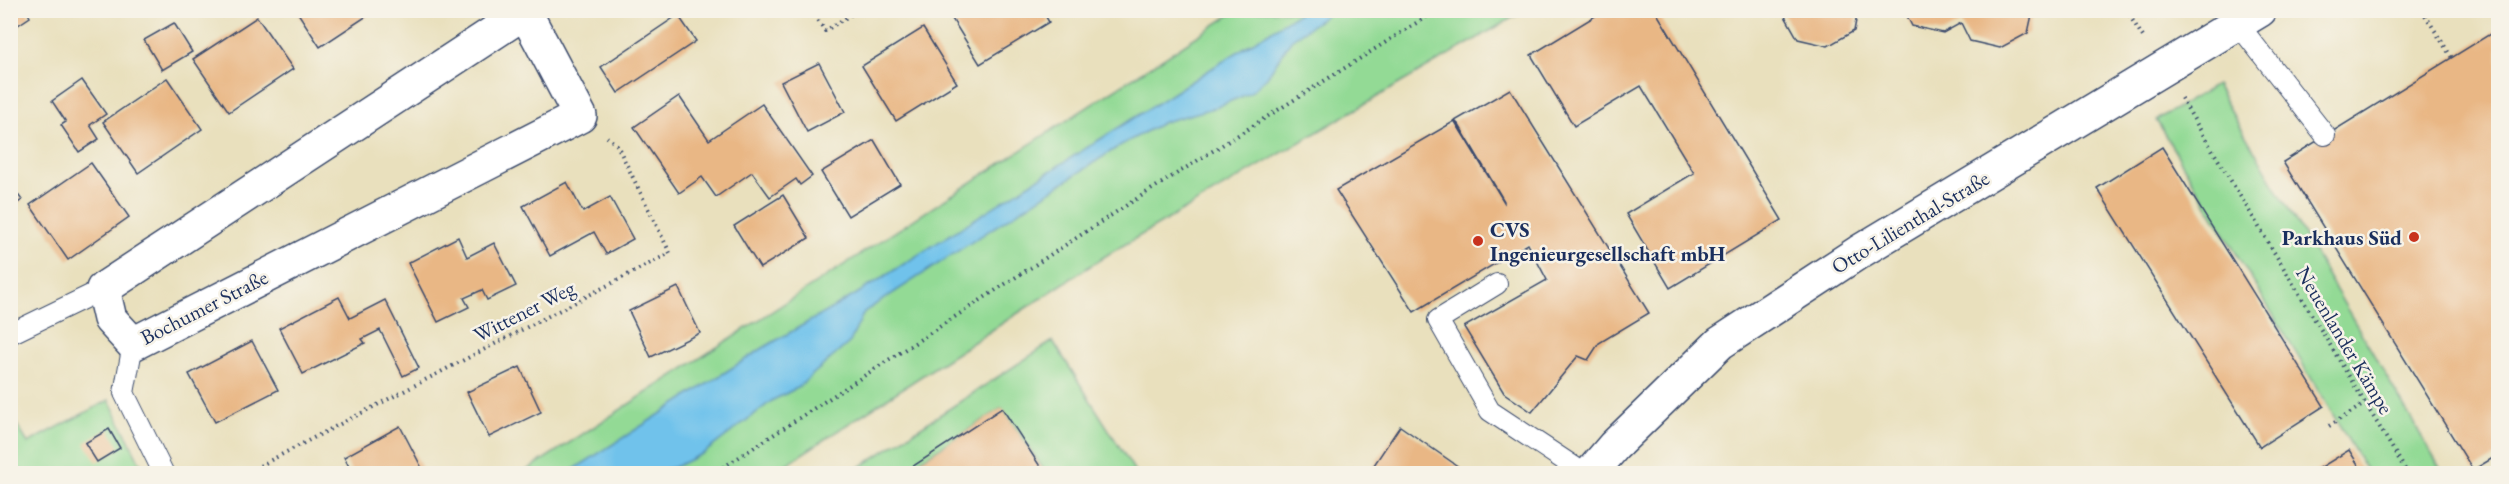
<svg xmlns="http://www.w3.org/2000/svg" width="2509" height="484" font-family="'EB Garamond',serif">
	<style>
		.green { fill: #93da95; stroke: #57847a; stroke-width: 1.5 }
		.water { fill: #6fc2eb; stroke: #4578a4; stroke-width: 1.5 }
		.building { fill: #e9b785; fill-rule: evenodd }
		.lines { fill: none; stroke-linecap: round; stroke-linejoin: round }
		.lane-casing { stroke: #3a4a6c; stroke-width: 22 }
		.street-casing { stroke: #3a4a6c; stroke-width: 36 }
		.path { stroke: #3a4a6c; stroke-width: 4; stroke-dasharray: 1.5 4.5; stroke-linecap: butt }
		.lane { stroke: #fff; stroke-width: 20 }
		.street { stroke: #fff; stroke-width: 33 }
		.poi-dot { fill: #c8321e; stroke: #f7f3e8; stroke-width: 2 }
		.labels { text-anchor: middle; dominant-baseline: central; stroke-width: 5; stroke-linejoin: round; paint-order: stroke }
		.street-label { font-size: 21px; fill: #1b2f5e; stroke: #f7f3e8 }
		.poi-label { font-size: 21px; font-weight: bold; fill: #1b2f5e; stroke: #f7f3e8; text-anchor: start }
	</style>
	<rect width="100%" height="100%" fill="#f7f3e8"/>
	<filter id="ink" filterUnits="userSpaceOnUse"><feTurbulence type="fractalNoise" baseFrequency=".0167" numOctaves="2"/><feDisplacementMap in="SourceGraphic" scale="12" xChannelSelector="R" yChannelSelector="G"/><feConvolveMatrix kernelMatrix="1 2 1 2 8 2 1 2 1" color-interpolation-filters="sRGB"/></filter>
	<filter id="wash" filterUnits="userSpaceOnUse"><feTurbulence type="fractalNoise" baseFrequency=".008" numOctaves="4" result="noise"/><feDisplacementMap in="SourceGraphic" scale="24" xChannelSelector="R" yChannelSelector="G"/><feGaussianBlur stdDeviation="1.35" result="paint"/><feColorMatrix in="noise" values="0 0 0 0 0 0 0 0 0 0 0 0 0 0 0 0 0 1.4 0 .05"/><feComposite in="paint" operator="in"/></filter>
	<g filter="url(#wash)">
		<rect width="100%" height="100%" fill="#e9e0bd"/>
		<g class="green">
			<polygon points="1236,11 1524,11 1107,255 773,473 521,474"/>
			<polygon points="2216,85 2443,473 2368,473 2156,120"/>
			<polygon points="1053,341 1136,473 1046,473 1002,408 901,473 849,474"/>
			<polygon points="109,400 145,473 11,473 10,414 28,443"/>
		</g>
		<polygon class="water" points="1302,11 1332,11 1291,40 1267,77 1250,93 1214,108 1164,122 1121,145 864,312 850,342 797,388 773,400 704,453 675,467 648,473 568,473 763,348 855,295"/>
		<g id="blocks">
			<g class="building">
				<polygon points="10,10 26,10 30,17 18,25 13,18 10,19"/>
				<polygon points="296,10 376,10 320,47"/>
				<polygon points="954,10 1042,10 1049,22 980,64 949,14"/>
				<polygon points="1605,10 1655,10 1782,220 1670,288 1626,214 1694,173 1641,86 1574,126 1531,55"/>
				<polygon points="1786,10 1858,10 1854,31 1828,46 1798,39 1785,16"/>
				<polygon points="1904,10 2033,10 2028,33 2000,48 1970,41 1961,23 1943,33 1912,26"/>
				<polygon points="678,15 696,41 618,93 601,67"/>
				<polygon points="257,17 293,69 229,112 193,59"/>
				<polygon points="174,23 192,52 162,70 144,40"/>
				<polygon points="923,28 957,83 896,121 862,66"/>
				<polygon points="2498,29 2498,455 2473,470 2283,162"/>
				<polygon points="819,63 845,112 807,132 781,82"/>
				<polygon points="167,78 202,129 138,173 103,122"/>
				<polygon points="82,80 106,114 90,125 99,139 79,152 61,125 66,122 52,101"/>
				<path d="M1510,89l139,224 -50,30 -11,17 -10,-4 -46,56 -28,-19 -40,-66 83,-47 -19,-36 -114,68 -78,-122zM1454,120l5,5 45,76v1z"/>
				<polygon points="679,96 709,140 762,104 812,176 800,185 796,179 770,197 752,172 716,197 702,177 679,193 634,127"/>
				<polygon points="874,140 900,184 848,216 821,172"/>
				<polygon points="2162,147 2324,406 2260,447 2097,188"/>
				<polygon points="91,163 129,217 68,260 30,205"/>
				<polygon points="567,182 583,212 610,197 633,239 606,254 594,232 550,256 523,206"/>
				<polygon points="10,184 22,200 10,208"/>
				<polygon points="783,195 809,238 760,268 734,226"/>
				<polygon points="458,237 467,257 494,243 516,286 487,300 482,290 464,298 469,307 438,322 408,263"/>
				<polygon points="678,287 700,333 651,357 629,311"/>
				<polygon points="339,297 350,318 385,300 419,368 403,376 380,330 362,339 365,343 303,374 279,328"/>
				<polygon points="252,341 278,390 215,422 189,374"/>
				<polygon points="520,367 541,412 489,437 467,392"/>
				<polygon points="1002,408 1045,474 901,474"/>
				<polygon points="400,426 425,474 353,474 344,457"/>
				<polygon points="1400,426 1469,474 1368,474"/>
				<polygon points="109,429 120,448 97,462 85,443"/>
				<polygon points="2349,450 2364,474 2310,474"/>
			</g>
		</g>
	</g>
	<g filter="url(#ink)">
		<use href="#blocks" fill-opacity="0" stroke="#3a4a6c" stroke-width="1.5"/>
		<g class="lines">
			<g class="lane-casing">
				<g id="lane">
					<polyline points="2238,24 2325,135"/>
					<polyline points="1497,284 1438,320 1490,411 1585,474"/>
					<polyline points="10,334 103,289"/>
					<polyline points="133,344 124,393 164,474"/>
				</g>
			</g>
			<g class="street-casing">
				<g id="street">
					<polyline points="525,12 580,116 133,344 110,319 103,289 525,12 527,10"/>
					<polyline points="1590,474 1614,446 1720,343 1859,252 2260,10"/>
				</g>
			</g>
			<g class="path">
				<polyline points="812,10 825,31 858,10"/>
				<polyline points="2126,10 2145,40"/>
				<polyline points="2422,10 2452,58"/>
				<polyline points="2181,98 2408,474"/>
				<polyline points="2329,426 2366,403"/>
				<polyline points="244,474 670,253 617,145 607,137"/>
				<polyline points="713,474 1130,203 1437,10"/>
			</g>
			<use href="#lane" class="lane"/>
			<use href="#street" class="street"/>
		</g>
	</g>
	<g class="poi-dot">
		<circle cx="2414" cy="237" r="6"/>
		<circle cx="1478" cy="241" r="6"/>
	</g>
	<g class="labels">
		<g class="street-label">
			<text transform="translate(1910 222) rotate(-31)">Otto-Lilienthal-Straße</text>
			<text transform="translate(204 307) rotate(-27)">Bochumer Straße</text>
			<text transform="translate(524 311) rotate(-27)">Wittener Weg</text>
			<text transform="translate(2345 340) rotate(59)">Neuenlander Kämpe</text>
		</g>
		<g class="poi-label">
			<text x="1490" y="229">CVS<tspan x="1490" dy="24">Ingenieurgesellschaft mbH</tspan></text>
			<text x="2402" y="237" text-anchor="end">Parkhaus Süd</text>
		</g>
	</g>
	<rect width="2509" height="484" fill="none" stroke="#f7f3e8" stroke-width="36"/>
</svg>
